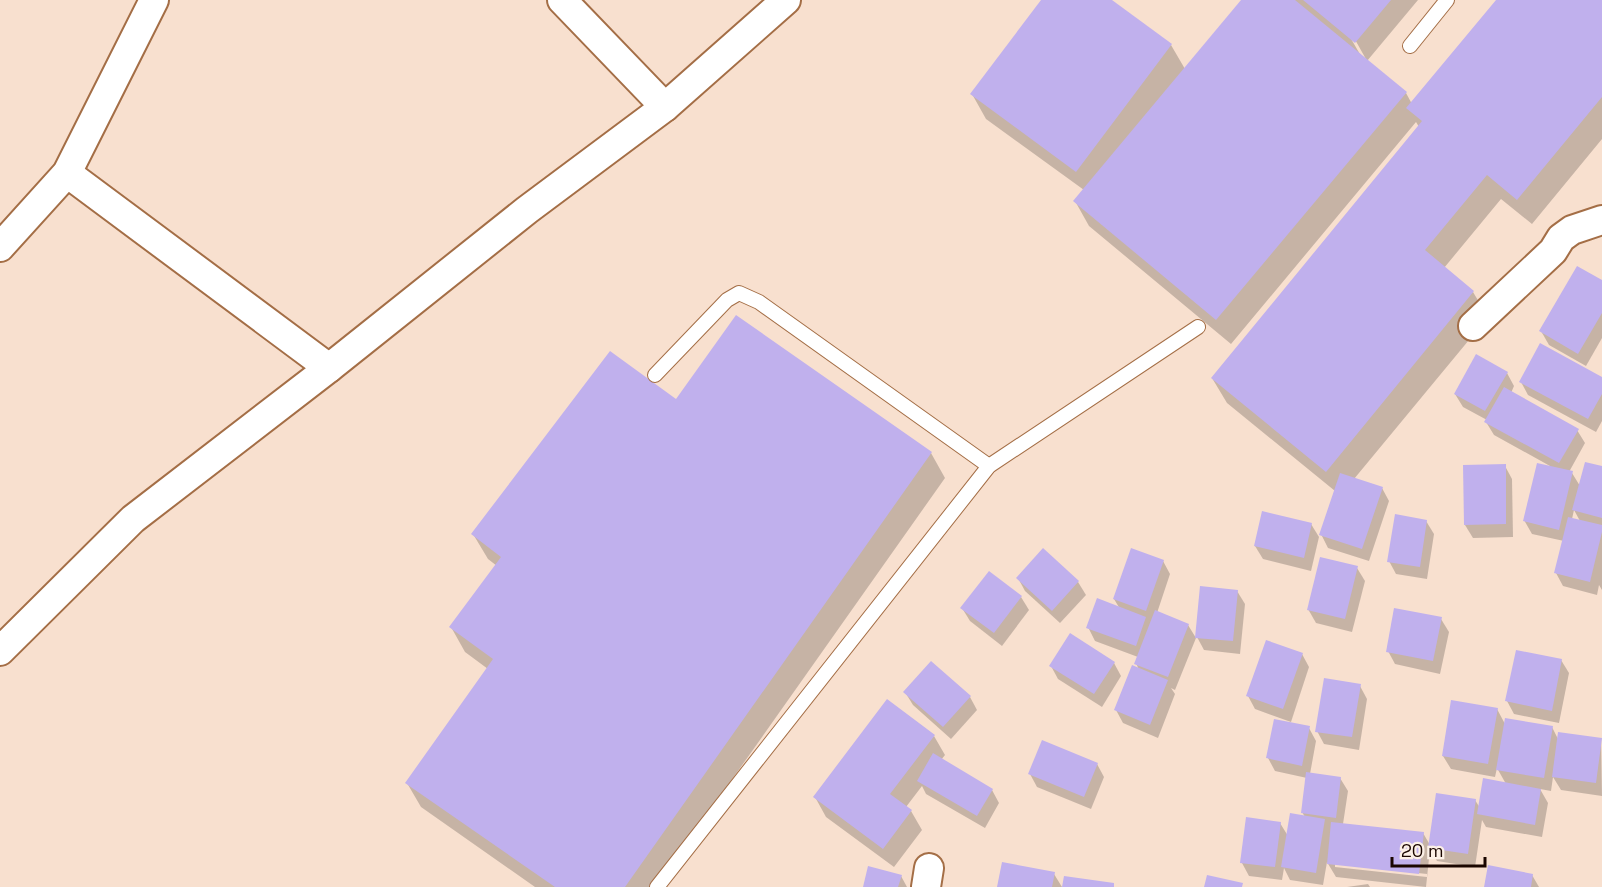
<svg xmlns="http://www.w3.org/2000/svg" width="1602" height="887" font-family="'Space Grotesk',sans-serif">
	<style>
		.shadow { fill: #0003; fill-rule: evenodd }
		.building { fill: #c0b0ed }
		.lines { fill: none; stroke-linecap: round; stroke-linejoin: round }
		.lane-casing { stroke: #a46e46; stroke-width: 16 }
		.street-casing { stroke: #a46e46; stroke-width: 32 }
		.lane { stroke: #fff; stroke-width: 14 }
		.street { stroke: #fff; stroke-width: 28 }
	</style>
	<rect width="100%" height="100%" fill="#f8e0cf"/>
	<g class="shadow">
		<polygon points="1042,0 1110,0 1171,45 1185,69 1243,0 1418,0 1367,61 1353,36 1350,37 1361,56 1406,93 1412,104 1498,0 1602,0 1602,139 1532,224 1501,199 1444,268 1473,292 1488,317 1354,479 1382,488 1389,501 1369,561 1328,548 1321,534 1335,491 1227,403 1212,378 1419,127 1416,122 1231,344 1089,226 1075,201 1084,190 986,119 972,94"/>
		<polygon points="1602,282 1602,338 1586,366 1549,345 1541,331"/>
		<polygon points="736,317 931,453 945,478 656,887 535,887 421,807 407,783 488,669 465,652 451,627 497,566 488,559 473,534 677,401"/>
		<path d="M1507,373l7,13 -3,7 66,37 8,13 -16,29 3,1 8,13 22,-18v122l-3,-5 -2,10 -34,-9 -7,-13 8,-32 -32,-7 -8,-14 26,-54 -56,-31 -8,-13 1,-2 -24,-13 -8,-13zM1574,510l6,11 -8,-2z"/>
		<polygon points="1602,379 1602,421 1596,432 1528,395 1521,382"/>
		<polygon points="1505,466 1512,479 1513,537 1473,538 1465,525"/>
		<polygon points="1426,521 1434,534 1427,579 1396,574 1389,561"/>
		<polygon points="1311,524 1319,537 1311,571 1263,559 1255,546"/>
		<polygon points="1163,561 1170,574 1157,613 1188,625 1196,638 1175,690 1171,688 1175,694 1158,738 1123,723 1116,710 1139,670 1136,663 1138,657 1095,641 1088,627 1120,609 1114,599"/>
		<polygon points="1357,568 1365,581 1352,632 1316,623 1308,609"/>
		<polygon points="989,573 1021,597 1029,610 1002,646 970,621 962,608"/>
		<polygon points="1018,578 1078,582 1086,595 1060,623 1025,591"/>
		<polygon points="1237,591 1245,604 1240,654 1204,650 1197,637"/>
		<polygon points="1441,619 1449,632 1440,674 1395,664 1388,651"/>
		<polygon points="1302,654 1309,667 1291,722 1255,709 1248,696"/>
		<polygon points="1561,660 1569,673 1559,723 1514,714 1507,701"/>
		<polygon points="1114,663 1121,676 1102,707 1058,679 1051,666"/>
		<polygon points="1360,686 1367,699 1359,750 1324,744 1317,731"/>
		<polygon points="905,692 970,697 977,710 951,739 913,705"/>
		<path d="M1497,709l8,15 47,3 6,12h43l1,57 -41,-6 -8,-13 -2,14 -11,-2 8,14 -6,34 -56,-10 -4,-7 -7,47 -38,-6 -7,-12 -4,38 -90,-10 -9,-15 -4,23 -33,-5 -6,-12 -2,12 -33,-4 -7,-13 38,-40 8,13 17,-19 -3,-5 5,-34 -32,-7 -7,-13 41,-30 7,13 -6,33 30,4 8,13 -5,33 80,9 7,12 45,-45 5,8 26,-24 -9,-16 -2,9 -44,-8 -8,-13zM1335,864l92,10v3l-92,-10z"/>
		<polygon points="934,736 945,755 941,760 992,790 999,803 985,828 926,794 922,786 906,807 911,811 922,830 894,867 826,817 815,797"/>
		<polygon points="1097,764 1104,777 1091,809 1037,787 1030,774"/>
		<polygon points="1054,874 1062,887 998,887"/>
		<polygon points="1532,875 1539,887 1486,887"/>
		<polygon points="901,876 907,887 864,887"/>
		<polygon points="1368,884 1370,887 1347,887"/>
	</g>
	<g class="building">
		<polygon points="1041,0 1112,0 1172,44 1076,172 970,94"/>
		<polygon points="1241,0 1295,0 1407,92 1216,320 1073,201"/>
		<polygon points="1303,0 1391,0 1355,43"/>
		<polygon points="1496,0 1602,0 1602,97 1517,200 1487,175 1425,250 1474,291 1326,472 1211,378 1422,121 1406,108"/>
		<polygon points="1577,266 1602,280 1602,313 1578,354 1539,331"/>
		<polygon points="736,315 932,452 625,887 555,887 405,783 493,659 449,627 501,557 471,534 610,351 676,399"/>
		<polygon points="1540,343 1602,377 1602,394 1588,419 1519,382"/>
		<polygon points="1476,354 1508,372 1485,411 1454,394"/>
		<polygon points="1504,387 1579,429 1559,463 1484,422"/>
		<polygon points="1585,462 1602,466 1602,518 1572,510"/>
		<polygon points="1537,463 1573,471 1559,530 1523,521"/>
		<polygon points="1506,464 1506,524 1464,525 1463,465"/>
		<polygon points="1340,473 1383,487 1362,549 1319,535"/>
		<polygon points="1262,511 1312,523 1304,558 1254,546"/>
		<polygon points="1395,514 1427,520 1420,567 1387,562"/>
		<polygon points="1568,517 1602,525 1602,532 1590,582 1554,573"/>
		<polygon points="1043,548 1079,581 1052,611 1016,578"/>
		<polygon points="1131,548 1164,560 1146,611 1113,599"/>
		<polygon points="1320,557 1358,566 1345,619 1307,610"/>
		<polygon points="989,571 1022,596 994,633 960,608"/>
		<polygon points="1200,586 1238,590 1233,641 1195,638"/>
		<polygon points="1097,598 1146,617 1136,646 1086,628"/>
		<polygon points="1394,608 1442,617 1433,661 1386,652"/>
		<polygon points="1155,610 1189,624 1168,677 1134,664"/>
		<polygon points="1070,633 1115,662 1094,694 1049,666"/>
		<polygon points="1266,640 1303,653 1283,709 1246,696"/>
		<polygon points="1516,650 1562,659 1552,711 1505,701"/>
		<polygon points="931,661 971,696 943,727 903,692"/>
		<polygon points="1132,665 1168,680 1150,725 1114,710"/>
		<polygon points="1324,678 1361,684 1352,737 1315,732"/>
		<polygon points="887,699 935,735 890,794 912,810 883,849 813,797"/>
		<polygon points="1451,700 1498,708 1488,764 1442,756"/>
		<polygon points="1505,718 1553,726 1544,778 1496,770"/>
		<polygon points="1274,719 1310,726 1302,766 1266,758"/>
		<polygon points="1558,732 1602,738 1596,783 1552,777"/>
		<polygon points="1042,740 1098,763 1084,797 1028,774"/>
		<polygon points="933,753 993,789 977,816 917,781"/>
		<polygon points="1306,772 1341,777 1336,818 1301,813"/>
		<polygon points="1483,778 1541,789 1535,825 1477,814"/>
		<polygon points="1436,793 1476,799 1468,854 1428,848"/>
		<polygon points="1290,813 1325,819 1316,873 1281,867"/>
		<polygon points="1246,817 1281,822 1275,867 1240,863"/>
		<polygon points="1331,822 1424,832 1419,874 1327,864"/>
		<polygon points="1002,862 1055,872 1052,887 997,887"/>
		<polygon points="1488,865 1533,874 1531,887 1484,887"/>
		<polygon points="868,866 902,875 898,887 863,887"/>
		<polygon points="1207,875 1243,883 1242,887 1204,887"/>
		<polygon points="1064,876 1114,883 1114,887 1062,887"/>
	</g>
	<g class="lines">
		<g class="lane-casing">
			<g id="lane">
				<polyline points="1410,46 1447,0"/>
				<polyline points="655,375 727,300 739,293 759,302 989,466"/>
				<polyline points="657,887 989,466 1198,327"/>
			</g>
		</g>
		<g class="street-casing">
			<g id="street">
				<polyline points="562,0 665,107"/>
				<polyline points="67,173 329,368"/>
				<polyline points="0,247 67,173 154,0"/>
				<polyline points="1473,326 1553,251 1561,238 1572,230 1602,220"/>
				<polyline points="0,651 133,519 329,368 527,210 665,107 786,0"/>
				<polyline points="926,887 929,868"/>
			</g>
		</g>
		<use href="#lane" class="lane"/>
		<use href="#street" class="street"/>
	</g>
	<path d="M1392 857v9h93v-9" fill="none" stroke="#1a0600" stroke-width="3"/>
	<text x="1401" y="857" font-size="18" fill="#1a0600" stroke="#fcf0e7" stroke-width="4.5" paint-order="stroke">20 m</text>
</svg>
